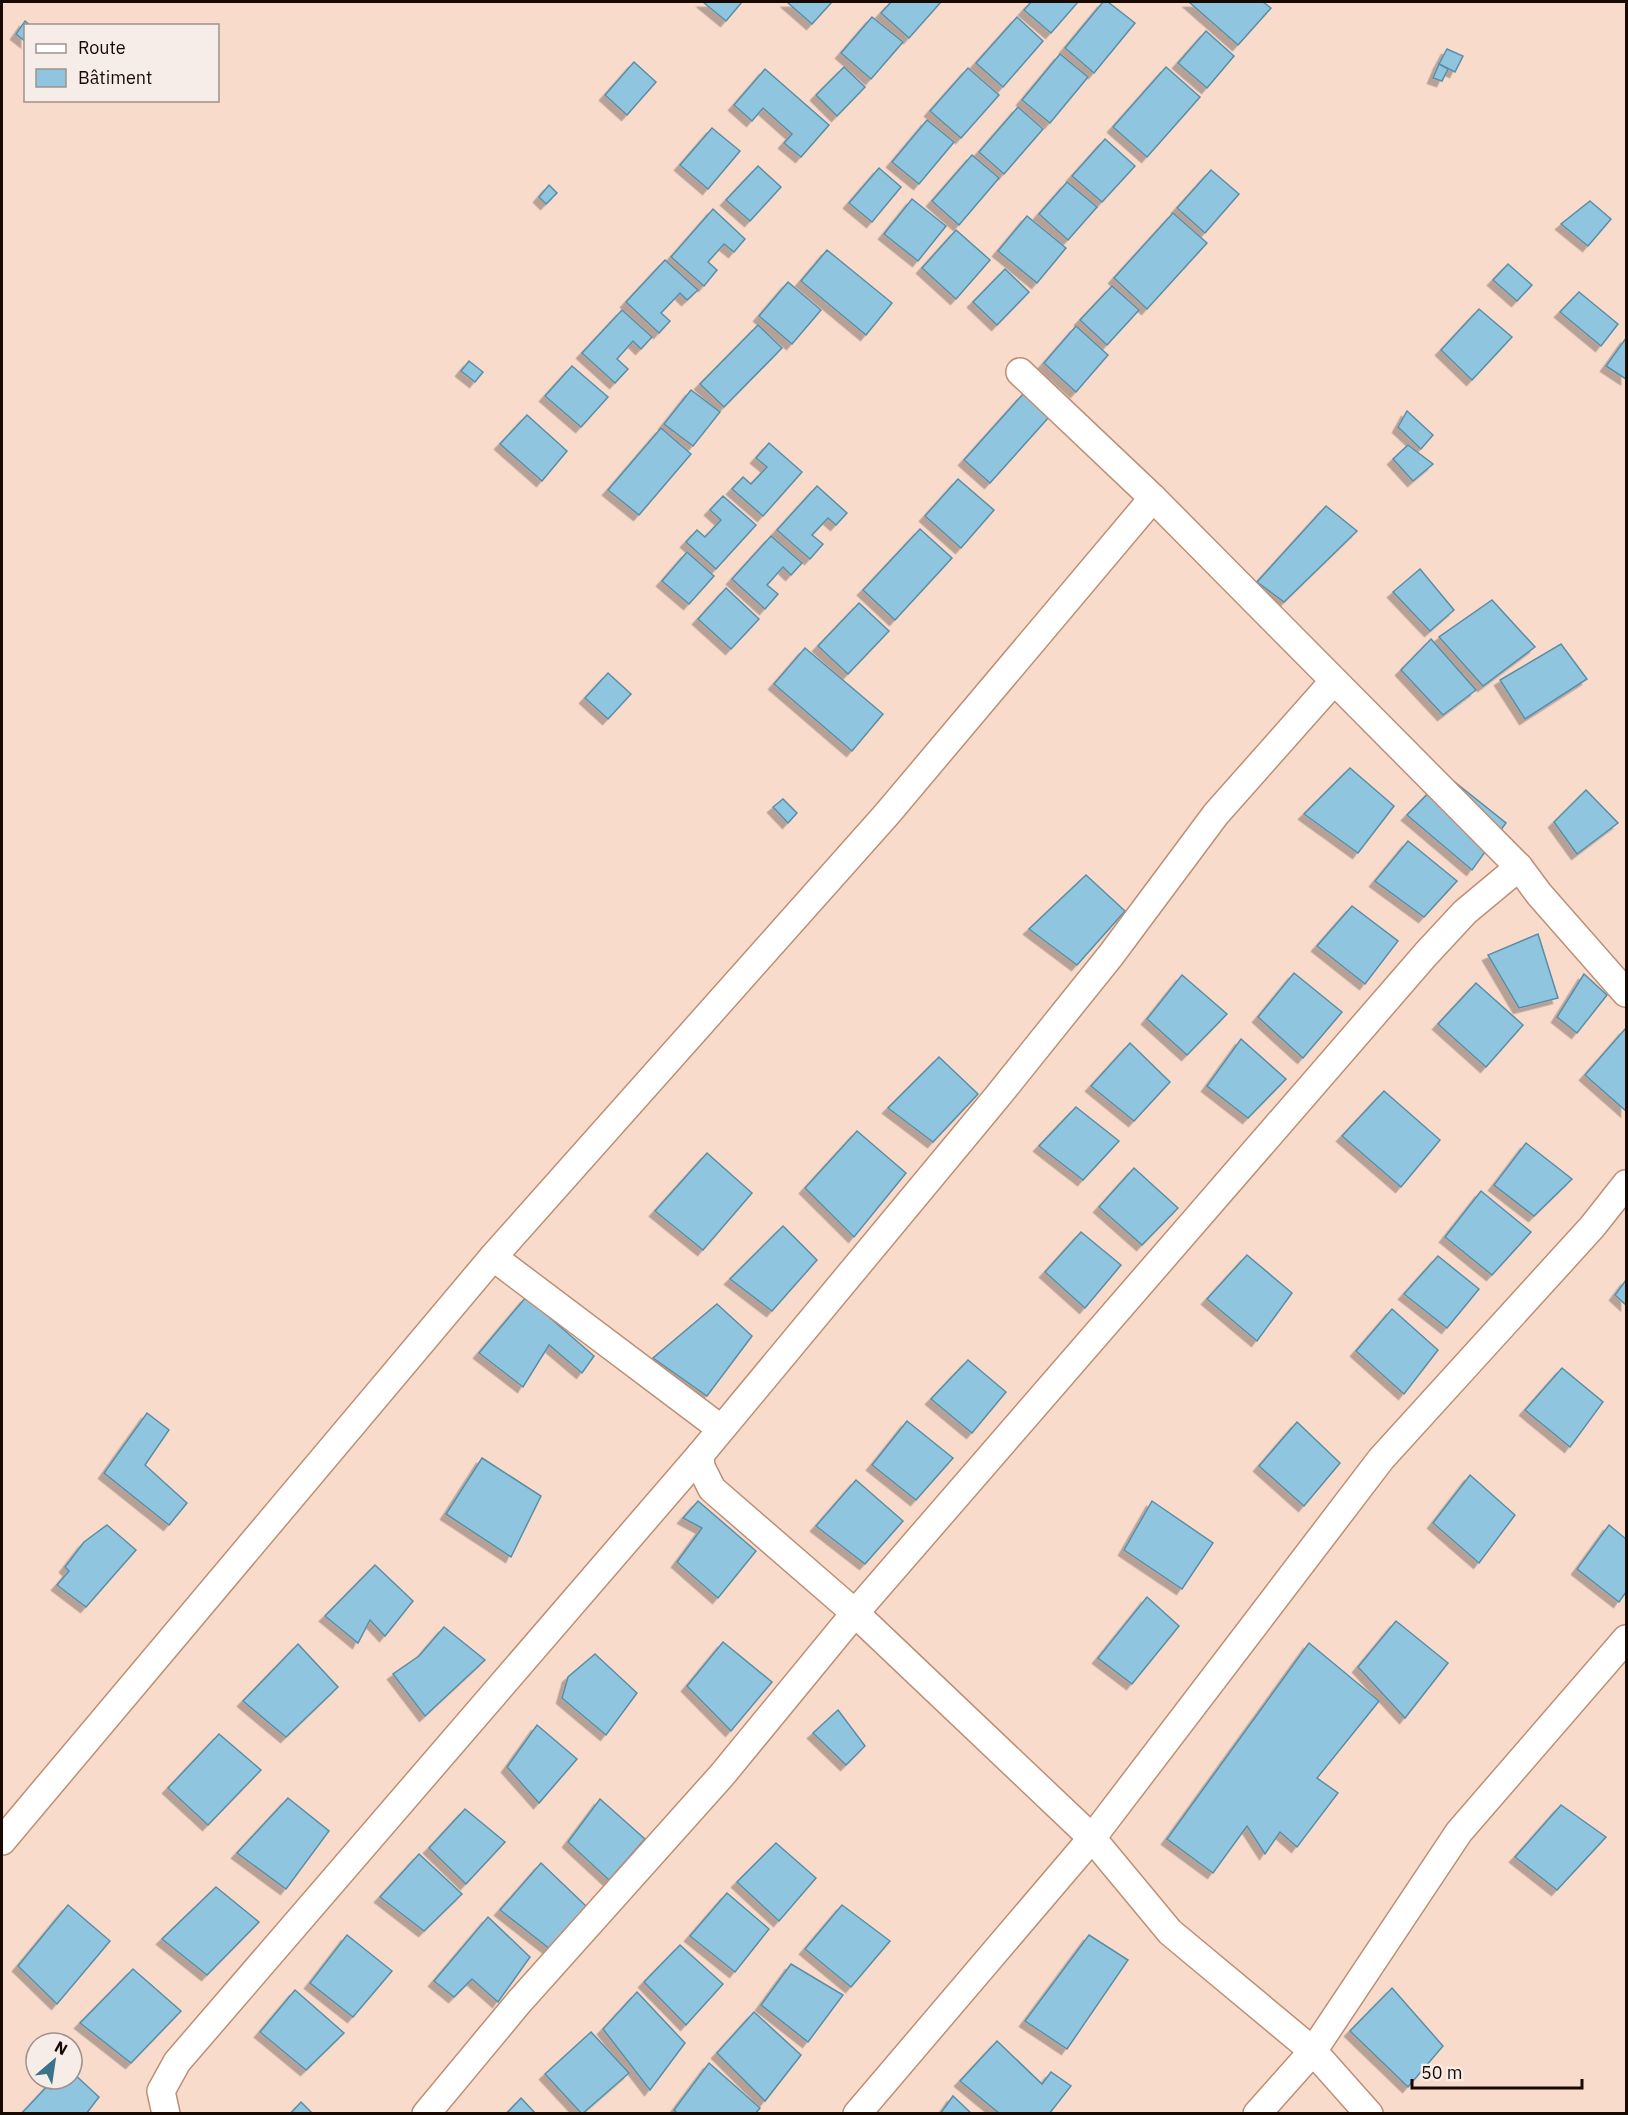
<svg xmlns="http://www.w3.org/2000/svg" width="1628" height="2115" font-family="'IBM Plex Sans',sans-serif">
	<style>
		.building { fill: #90c5df; stroke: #5a8ea6; stroke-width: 1.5; filter: url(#shadow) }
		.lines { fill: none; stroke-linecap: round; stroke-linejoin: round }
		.minor-casing { stroke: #bd8f76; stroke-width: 30 }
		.minor { stroke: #fff; stroke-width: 27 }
	</style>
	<defs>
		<filter id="shadow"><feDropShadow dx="-5.5" dy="5.5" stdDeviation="0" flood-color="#0004"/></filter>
	</defs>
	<rect width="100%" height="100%" fill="#f9dbcc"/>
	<g class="building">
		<polygon points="703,2 742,2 726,21"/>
		<polygon points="787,2 832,2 812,24"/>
		<polygon points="891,2 941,2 909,38 881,13"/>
		<polygon points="1031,2 1078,2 1051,33 1024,10"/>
		<polygon points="1103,2 1108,2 1135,23 1094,73 1065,48"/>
		<polygon points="1189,2 1263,2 1271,8 1238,45"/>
		<polygon points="872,17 903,42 871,79 841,53"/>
		<polygon points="1017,17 1043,41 1003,87 976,63"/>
		<polygon points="25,21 31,26 26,26 26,42 16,34"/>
		<polygon points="1206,31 1234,56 1207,88 1178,63"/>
		<polygon points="1447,49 1463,56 1455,72 1439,64"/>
		<polygon points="1060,54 1088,77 1050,123 1022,100"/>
		<polygon points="634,62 656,82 627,115 605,95"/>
		<polygon points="1439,64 1448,69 1442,81 1433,78"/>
		<polygon points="844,67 865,87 837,116 816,95"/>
		<polygon points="1166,67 1200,97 1147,157 1113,127"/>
		<polygon points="968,68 999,95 961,138 930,111"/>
		<polygon points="765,69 829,125 801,157 784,143 792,134 763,108 752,121 734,105"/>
		<polygon points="1018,107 1043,129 1004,174 979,152"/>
		<polygon points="927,120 954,142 919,184 892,162"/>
		<polygon points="712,128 740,151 708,189 680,165"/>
		<polygon points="1105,139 1135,166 1102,202 1072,176"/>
		<polygon points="972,155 999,178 959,225 932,201"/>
		<polygon points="758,166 781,187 750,221 726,200"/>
		<polygon points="879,168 901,187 872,222 849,203"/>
		<polygon points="1211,170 1239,194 1205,233 1177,208"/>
		<polygon points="1067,182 1097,207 1068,240 1039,214"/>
		<polygon points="549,185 557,193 546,204 539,197"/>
		<polygon points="912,199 946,226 918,261 884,234"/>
		<polygon points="1590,201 1611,219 1588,246 1561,224"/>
		<polygon points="713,209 745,239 734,252 724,244 708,262 717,270 704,286 671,257"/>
		<polygon points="1173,213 1207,243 1147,309 1114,278"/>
		<polygon points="1027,216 1066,248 1037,283 998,251"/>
		<polygon points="956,230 990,260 956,299 922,268"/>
		<polygon points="827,250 892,303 866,335 801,281"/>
		<polygon points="665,260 698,290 687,300 680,293 661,313 670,321 659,333 626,302"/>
		<polygon points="1508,264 1532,285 1517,301 1493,280"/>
		<polygon points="1005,269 1029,292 997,325 973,302"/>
		<polygon points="788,282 821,310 792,344 759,316"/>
		<polygon points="1112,286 1139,310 1107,345 1080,320"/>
		<polygon points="1579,292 1618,324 1601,346 1560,312"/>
		<polygon points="1479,309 1512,337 1472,380 1441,350"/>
		<polygon points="622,310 652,337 641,349 633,341 617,359 628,369 615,383 582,353"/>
		<polygon points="758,325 782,348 724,407 700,384"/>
		<polygon points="1076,326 1108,355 1076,392 1044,363"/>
		<polygon points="1626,338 1626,379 1606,366"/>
		<polygon points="469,361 483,372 475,382 461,371"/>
		<polygon points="572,366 608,397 581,427 545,396"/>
		<polygon points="691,390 720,412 693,446 664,424"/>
		<polygon points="1023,394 1049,417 990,483 964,460"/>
		<polygon points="1407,411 1433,435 1421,449 1398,427"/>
		<polygon points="527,415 567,451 542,481 500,444"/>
		<polygon points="661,428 691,454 639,515 608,490"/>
		<polygon points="769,443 802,472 763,516 732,489 743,477 751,484 767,467 756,458"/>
		<polygon points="1408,445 1433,464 1413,481 1393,459"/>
		<polygon points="958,479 994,510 961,548 925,516"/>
		<polygon points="817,486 847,513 836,525 828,518 812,535 823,544 810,559 777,530"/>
		<polygon points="723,496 756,525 716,569 686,542 697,530 705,537 721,520 710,510"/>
		<polygon points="1326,506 1357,531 1284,602 1257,582"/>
		<polygon points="920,529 952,558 895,620 863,590"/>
		<polygon points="771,536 802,563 791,575 783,567 767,585 778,594 765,609 732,579"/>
		<polygon points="687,552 714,576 689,604 662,581"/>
		<polygon points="1420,569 1454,610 1430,631 1393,592"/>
		<polygon points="726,588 759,619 731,649 698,619"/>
		<polygon points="1492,600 1535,647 1483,686 1439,637"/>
		<polygon points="859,603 889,631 848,674 818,646"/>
		<polygon points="1431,639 1476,690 1443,715 1401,670"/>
		<polygon points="1561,644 1587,679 1525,719 1500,680"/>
		<polygon points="805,648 883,714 852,751 774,684"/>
		<polygon points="608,673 631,694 608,719 585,698"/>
		<polygon points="1350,768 1394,806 1358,853 1304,814"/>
		<polygon points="1446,775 1506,823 1472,870 1407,815"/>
		<polygon points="1586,790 1618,823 1577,854 1554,822"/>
		<polygon points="783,799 797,813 788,823 773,807"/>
		<polygon points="1408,841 1457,881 1424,917 1375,881"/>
		<polygon points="1086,875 1125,911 1077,965 1029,929"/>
		<polygon points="1352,906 1398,941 1365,984 1317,946"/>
		<polygon points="1538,934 1558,998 1519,1008 1488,955"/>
		<polygon points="1294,973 1342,1012 1303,1058 1258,1017"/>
		<polygon points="1584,974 1607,995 1577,1033 1557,1017"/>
		<polygon points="1182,975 1227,1014 1187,1055 1147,1019"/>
		<polygon points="1476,983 1523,1025 1486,1067 1438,1024"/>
		<polygon points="1625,1029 1626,1031 1626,1111 1585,1075"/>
		<polygon points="1241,1039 1286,1079 1248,1118 1207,1086"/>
		<polygon points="1130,1043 1170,1082 1134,1121 1091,1086"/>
		<polygon points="939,1057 978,1094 933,1142 888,1108"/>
		<polygon points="1384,1091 1440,1140 1401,1187 1342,1136"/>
		<polygon points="1076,1107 1119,1141 1083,1180 1039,1146"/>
		<polygon points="857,1131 906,1173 854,1237 805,1188"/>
		<polygon points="1526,1143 1572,1179 1534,1216 1494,1185"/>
		<polygon points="707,1153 752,1193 703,1250 655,1211"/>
		<polygon points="1134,1168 1178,1208 1142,1245 1099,1207"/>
		<polygon points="1481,1191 1531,1232 1492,1275 1445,1237"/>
		<polygon points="783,1226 817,1260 772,1311 730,1279"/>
		<polygon points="1081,1232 1121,1265 1085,1308 1045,1272"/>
		<polygon points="1247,1255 1292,1293 1257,1341 1207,1299"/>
		<polygon points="1438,1256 1479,1289 1447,1328 1404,1294"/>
		<polygon points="1626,1280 1626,1305 1615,1295"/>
		<polygon points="526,1297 594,1356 582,1373 549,1345 523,1387 479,1353"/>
		<polygon points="717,1304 752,1336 707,1396 653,1358"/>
		<polygon points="1392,1309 1438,1350 1404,1394 1356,1351"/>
		<polygon points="968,1360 1006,1392 972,1433 931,1399"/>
		<polygon points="1562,1368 1603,1402 1570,1447 1525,1410"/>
		<polygon points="147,1413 169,1430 145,1465 187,1503 169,1525 104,1473"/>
		<polygon points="907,1421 953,1458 916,1500 872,1465"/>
		<polygon points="1297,1422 1340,1463 1304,1506 1259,1466"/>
		<polygon points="482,1458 541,1496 511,1557 446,1514"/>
		<polygon points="1470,1475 1515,1515 1479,1563 1433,1523"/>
		<polygon points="856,1480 903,1521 865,1564 816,1526"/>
		<polygon points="698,1501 756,1551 718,1598 677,1562 702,1528 683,1518"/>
		<polygon points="1152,1501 1213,1543 1182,1589 1124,1550"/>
		<polygon points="107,1525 136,1550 86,1607 57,1585 69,1571 65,1567 84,1542"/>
		<polygon points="1609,1525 1626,1539 1626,1592 1619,1602 1577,1569"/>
		<polygon points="375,1565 413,1601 385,1636 370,1620 358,1643 325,1616"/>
		<polygon points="1147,1597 1179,1626 1132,1684 1098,1658"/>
		<polygon points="1396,1621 1448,1663 1405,1718 1358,1667"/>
		<polygon points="444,1627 485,1660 425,1716 393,1674 419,1656"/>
		<polygon points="723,1642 772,1682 731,1731 687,1686"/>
		<polygon points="1309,1643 1379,1701 1317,1778 1338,1793 1297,1847 1280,1832 1265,1854 1247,1826 1213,1873 1167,1839"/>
		<polygon points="298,1644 338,1687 286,1737 243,1701"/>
		<polygon points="595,1654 637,1693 606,1735 562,1698 568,1677"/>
		<polygon points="838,1710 865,1746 846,1765 813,1733"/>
		<polygon points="537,1725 577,1759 539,1803 507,1767"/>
		<polygon points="219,1734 261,1770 208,1825 168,1788"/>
		<polygon points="288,1798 329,1831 286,1889 237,1853"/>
		<polygon points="600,1799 645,1839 609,1880 568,1842"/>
		<polygon points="1561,1805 1606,1837 1557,1890 1515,1857"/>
		<polygon points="465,1809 505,1842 466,1884 429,1848"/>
		<polygon points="776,1843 816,1878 779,1921 737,1882"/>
		<polygon points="419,1854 462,1894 424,1931 380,1897"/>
		<polygon points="541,1863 586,1906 550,1949 500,1910"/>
		<polygon points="216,1887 259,1922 207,1975 162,1939"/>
		<polygon points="727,1893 769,1929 735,1972 690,1936"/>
		<polygon points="68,1905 110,1941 57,2004 18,1966"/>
		<polygon points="842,1905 890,1941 851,1987 805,1949"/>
		<polygon points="488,1917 530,1957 498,2002 472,1979 454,1997 434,1981"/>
		<polygon points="347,1935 392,1971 353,2017 310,1983"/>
		<polygon points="1089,1935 1128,1960 1067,2049 1025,2021"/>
		<polygon points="680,1945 723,1984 686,2025 644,1982"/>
		<polygon points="791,1964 843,1995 808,2042 761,2005"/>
		<polygon points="133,1969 181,2011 131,2063 80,2023"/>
		<polygon points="1392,1988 1443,2046 1408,2087 1350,2031"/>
		<polygon points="295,1990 344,2033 306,2070 260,2032"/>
		<polygon points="637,1992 685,2043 650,2090 603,2029"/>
		<polygon points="754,2012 801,2055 765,2101 717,2053"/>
		<polygon points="591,2032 629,2073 582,2114 545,2074"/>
		<polygon points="997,2041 1042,2084 1051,2072 1071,2086 1049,2114 1000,2114 960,2081"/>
		<polygon points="709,2063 760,2108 755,2114 678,2114 674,2110"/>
		<polygon points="72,2072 99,2097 86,2114 21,2114 54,2079 72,2079"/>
		<polygon points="953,2096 972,2114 940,2114"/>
		<polygon points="521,2098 536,2114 506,2114"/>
		<polygon points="301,2102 313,2114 290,2114"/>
	</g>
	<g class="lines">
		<g class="minor-casing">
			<g id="minor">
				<polyline points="1020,372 1153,498 1519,867 1539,894 1626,993"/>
				<polyline points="493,1257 720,1428"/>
				<polyline points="2,1841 493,1257 887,814 1153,498"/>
				<polyline points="166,2114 161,2091 177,2062 700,1455"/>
				<polyline points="426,2114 519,2002 722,1775 855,1613 1426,954 1465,912 1519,867"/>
				<polyline points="857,2114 1092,1838 1381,1459 1592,1227 1626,1184"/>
				<polyline points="1257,2114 1313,2051 1170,1932 1092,1838 855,1613 712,1489 701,1467 700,1455 997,1097 1111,955 1216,814 1333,682"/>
				<polyline points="1369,2114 1313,2051 1459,1832 1626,1639"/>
			</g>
		</g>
		<use href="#minor" class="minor"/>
	</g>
	<rect width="1628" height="2115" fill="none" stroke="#190903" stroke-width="6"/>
	<rect x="24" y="24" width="195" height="78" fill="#f7ede8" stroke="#9e928c" stroke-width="1.5"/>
	<rect x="36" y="44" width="30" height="9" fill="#ffffff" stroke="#9e928c" stroke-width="1.5"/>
	<text x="78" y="54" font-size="18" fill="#190903">Route</text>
	<rect x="36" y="69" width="30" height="18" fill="#90c5df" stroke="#9e928c" stroke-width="1.5"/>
	<text x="78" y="84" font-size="18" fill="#190903">Bâtiment</text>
	<g transform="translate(54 2061) rotate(29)"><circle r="28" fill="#f7ede8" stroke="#9e928c" stroke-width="1.5"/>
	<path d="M0-4.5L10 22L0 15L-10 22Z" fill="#3a738c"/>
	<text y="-9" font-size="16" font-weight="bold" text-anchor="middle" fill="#190903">N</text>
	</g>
	<path d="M1412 2079v9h170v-9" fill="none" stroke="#190903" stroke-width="3"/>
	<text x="1421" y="2079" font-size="18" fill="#190903" stroke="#f7ede8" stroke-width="4.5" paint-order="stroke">50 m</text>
</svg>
